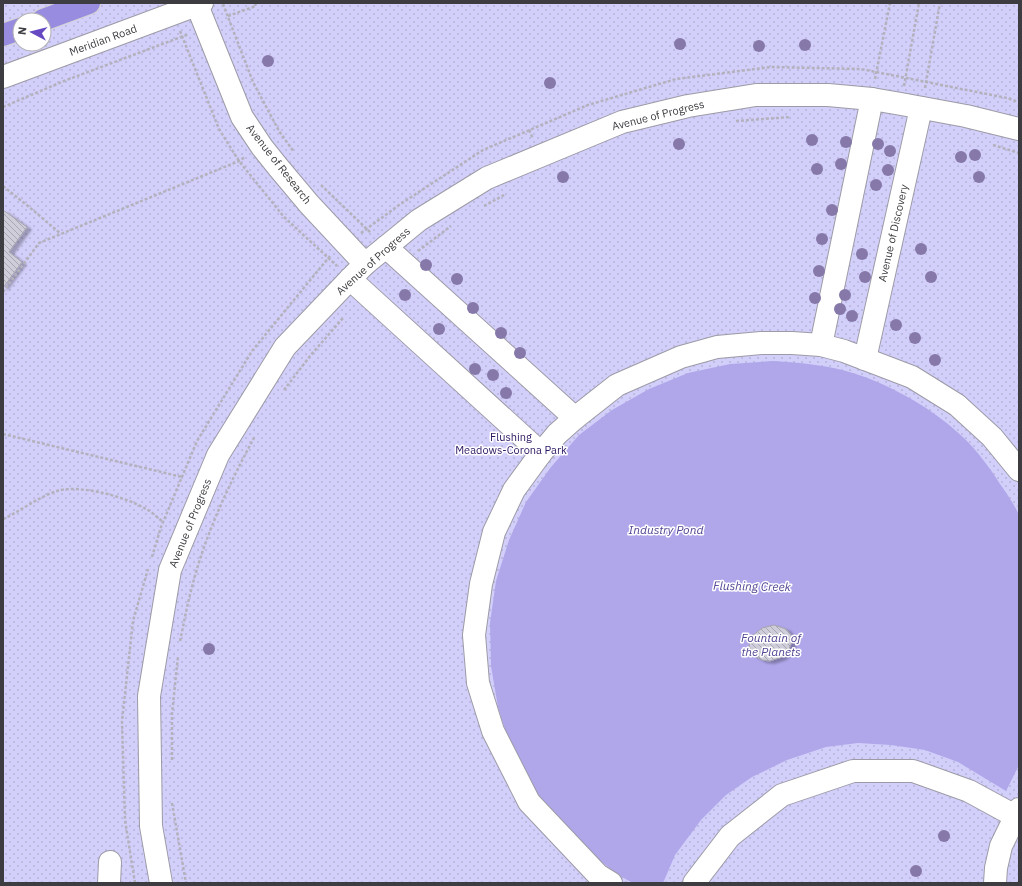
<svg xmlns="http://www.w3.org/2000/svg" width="1022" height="886" font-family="'IBM Plex Sans',sans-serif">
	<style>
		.park { fill: url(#park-dots); fill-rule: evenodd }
		.water { fill: #afa7ea }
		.building { fill: url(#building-back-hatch); stroke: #a5a4af; filter: url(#shadow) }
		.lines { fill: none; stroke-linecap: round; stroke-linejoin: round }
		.minor-casing { stroke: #9c9ba6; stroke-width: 24 }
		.highway-casing { stroke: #d4d4d5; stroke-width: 24 }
		.path { stroke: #b3b2bc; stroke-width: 2.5; stroke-dasharray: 3 2; stroke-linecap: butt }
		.minor { stroke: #fff; stroke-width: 22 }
		.highway { stroke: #988ce1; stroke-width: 22 }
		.tree { fill: #8679a9 }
		.labels { text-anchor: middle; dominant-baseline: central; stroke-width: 3; stroke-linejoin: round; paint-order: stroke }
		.street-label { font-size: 11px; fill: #3d3c41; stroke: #fff }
		.park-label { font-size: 11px; fill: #2c1662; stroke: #fff }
		.water-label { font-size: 12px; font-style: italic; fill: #534493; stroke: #fff }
	</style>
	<defs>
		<pattern id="park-dots" width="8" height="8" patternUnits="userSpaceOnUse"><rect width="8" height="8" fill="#d3cffb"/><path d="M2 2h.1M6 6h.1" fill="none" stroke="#b6b3d8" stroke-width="1.8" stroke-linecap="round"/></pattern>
		<pattern id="building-back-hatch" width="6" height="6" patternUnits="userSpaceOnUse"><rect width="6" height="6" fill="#cecdd9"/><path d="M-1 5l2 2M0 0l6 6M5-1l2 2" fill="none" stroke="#a8a8b2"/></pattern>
		<filter id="shadow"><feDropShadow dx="4.5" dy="2.5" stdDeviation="1" flood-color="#0004"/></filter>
	</defs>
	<rect width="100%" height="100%" fill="#f4f3ff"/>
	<path class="park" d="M3,3h1016v880h-1016zM20,20h24v24h-24z"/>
	<path class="water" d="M773,361c28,2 57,4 83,13 39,13 79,36 109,65 13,13 25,29 35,45 7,10 14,20 19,31v250l-13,26 -48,-29 -33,-12 -34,-5 -33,-2 -32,4 -39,13 -35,17 -26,18 -25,25 -26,35 -12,28h-30l-13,-7 -34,-26 -30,-29 -25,-36 -20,-37 -13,-41 -7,-41 -1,-43 6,-42 13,-41 17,-38 25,-35 28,-32 33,-25 37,-21 39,-16 42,-9z"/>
	<g class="building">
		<polygon points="3,210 27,227 9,252 22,262 3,288"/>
		<polygon points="774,625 786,629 791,635 792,642 788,651 782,657 770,661 762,660 753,655 749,646 752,636 762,628"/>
	</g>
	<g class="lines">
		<g class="minor-casing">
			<g id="minor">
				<polyline points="197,5 242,117 262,147 278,167 309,204 365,264"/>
				<polyline points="3,77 202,3"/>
				<polyline points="386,247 575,418"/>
				<polyline points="350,279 541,453"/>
				<polyline points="821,345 872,99"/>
				<polyline points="865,359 921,108"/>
				<polyline points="109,883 110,862"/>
				<polyline points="161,883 151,826 149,696 170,570 218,455 285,347 350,279 365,264 419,220 487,178 622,122 688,106 756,95 828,95 872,99 901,104 966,116 1019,129"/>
				<polyline points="611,883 598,875 529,802 493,731 478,683 474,635 481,584 494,532 514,490 541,453 557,434 575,418 617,385 681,357 717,347 761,343 792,343 821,345 844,351 912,377 957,405 992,437 1019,470"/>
				<polyline points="694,883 730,836 782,795 853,771 913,771 969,791 1015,816"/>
				<polyline points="995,883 996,868 1001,846 1019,809"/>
			</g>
		</g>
		<g class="highway-casing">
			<g id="highway">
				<polyline points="43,20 89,3"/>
				<polyline points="3,35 20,29"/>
			</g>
		</g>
		<g class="path">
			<polyline points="223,4 253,82 279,131 294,152"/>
			<polyline points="228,16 256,6 255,3"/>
			<polyline points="180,31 219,129 239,161 284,217 337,266"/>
			<polyline points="875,79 890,3"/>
			<polyline points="904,86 919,3"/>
			<polyline points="925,88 940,3"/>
			<polyline points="3,107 64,81 189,34"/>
			<polyline points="736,121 791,117"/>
			<polyline points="529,130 533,139"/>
			<polyline points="993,145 1019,153"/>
			<polyline points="321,185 371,233"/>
			<polyline points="3,186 34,211 61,234"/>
			<polyline points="484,206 506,194"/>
			<polyline points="361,233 399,205 483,150 588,105 676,79 771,67 861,69 1007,98 1019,102"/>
			<polyline points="418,251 451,226"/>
			<polyline points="3,292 39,243 239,161 245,157"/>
			<polyline points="284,390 310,356 343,318"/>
			<polyline points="3,434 182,477"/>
			<path d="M3,519c18,-8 35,-22 54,-28 23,-7 69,6 89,18 6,3 12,9 17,13"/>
			<polyline points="152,557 161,527 197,441 252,351 330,256"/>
			<path d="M180,641c4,-18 7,-36 12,-54 13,-52 37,-103 63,-151"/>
			<polyline points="172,760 172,714 178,656"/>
			<polyline points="172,803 186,883"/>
			<polyline points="135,883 125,820 122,721 133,621 148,569"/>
		</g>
		<use href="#minor" class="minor"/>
		<use href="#highway" class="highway"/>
	</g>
	<g class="tree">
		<circle cx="680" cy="44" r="6"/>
		<circle cx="805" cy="45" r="6"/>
		<circle cx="759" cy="46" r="6"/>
		<circle cx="268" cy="61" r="6"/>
		<circle cx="550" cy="83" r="6"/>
		<circle cx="812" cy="140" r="6"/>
		<circle cx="846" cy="142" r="6"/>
		<circle cx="679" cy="144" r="6"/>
		<circle cx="878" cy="144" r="6"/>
		<circle cx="890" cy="151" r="6"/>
		<circle cx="975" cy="155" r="6"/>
		<circle cx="961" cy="157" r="6"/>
		<circle cx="841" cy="164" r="6"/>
		<circle cx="817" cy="169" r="6"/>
		<circle cx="888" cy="170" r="6"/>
		<circle cx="563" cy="177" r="6"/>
		<circle cx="979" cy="177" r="6"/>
		<circle cx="876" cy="185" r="6"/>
		<circle cx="832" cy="210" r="6"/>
		<circle cx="822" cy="239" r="6"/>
		<circle cx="921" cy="249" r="6"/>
		<circle cx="862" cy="254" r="6"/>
		<circle cx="426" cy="265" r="6"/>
		<circle cx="819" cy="271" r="6"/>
		<circle cx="865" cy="277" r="6"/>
		<circle cx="931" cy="277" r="6"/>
		<circle cx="457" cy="279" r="6"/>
		<circle cx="405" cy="295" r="6"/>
		<circle cx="845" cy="295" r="6"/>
		<circle cx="815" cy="298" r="6"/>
		<circle cx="473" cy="308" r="6"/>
		<circle cx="840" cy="309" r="6"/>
		<circle cx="852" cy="316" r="6"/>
		<circle cx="896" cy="325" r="6"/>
		<circle cx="439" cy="329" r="6"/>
		<circle cx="501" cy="333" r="6"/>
		<circle cx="915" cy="338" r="6"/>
		<circle cx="520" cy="353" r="6"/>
		<circle cx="935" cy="360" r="6"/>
		<circle cx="475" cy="369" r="6"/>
		<circle cx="493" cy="375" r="6"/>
		<circle cx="506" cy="393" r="6"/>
		<circle cx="209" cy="649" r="6"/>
		<circle cx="944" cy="836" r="6"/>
		<circle cx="916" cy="871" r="6"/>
	</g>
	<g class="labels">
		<g class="street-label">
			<text transform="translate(103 40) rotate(-20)">Meridian Road</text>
			<text transform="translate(658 115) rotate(-14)">Avenue of Progress</text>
			<text transform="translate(279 164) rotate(52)">Avenue of Research</text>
			<text transform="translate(893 233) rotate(-77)">Avenue of Discovery</text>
			<text transform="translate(373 261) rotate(-42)">Avenue of Progress</text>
			<text transform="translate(190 523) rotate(-68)">Avenue of Progress</text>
		</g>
		<g class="park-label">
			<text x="511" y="437">Flushing<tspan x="511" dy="13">Meadows-Corona Park</tspan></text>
		</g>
		<g class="water-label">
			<text x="666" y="529">Industry Pond</text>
			<text transform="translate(752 586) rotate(1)">Flushing Creek</text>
			<text x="771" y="637">Fountain of<tspan x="771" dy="14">the Planets</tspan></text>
		</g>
	</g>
	<rect width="1022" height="886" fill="none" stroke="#3d3c41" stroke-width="8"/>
	<g transform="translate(32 32) rotate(277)"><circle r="19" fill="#ffffff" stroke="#b1b1b3"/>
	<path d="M0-3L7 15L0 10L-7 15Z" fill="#6649c2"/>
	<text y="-6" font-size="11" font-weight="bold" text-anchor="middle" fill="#3d3c41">N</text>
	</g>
</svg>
